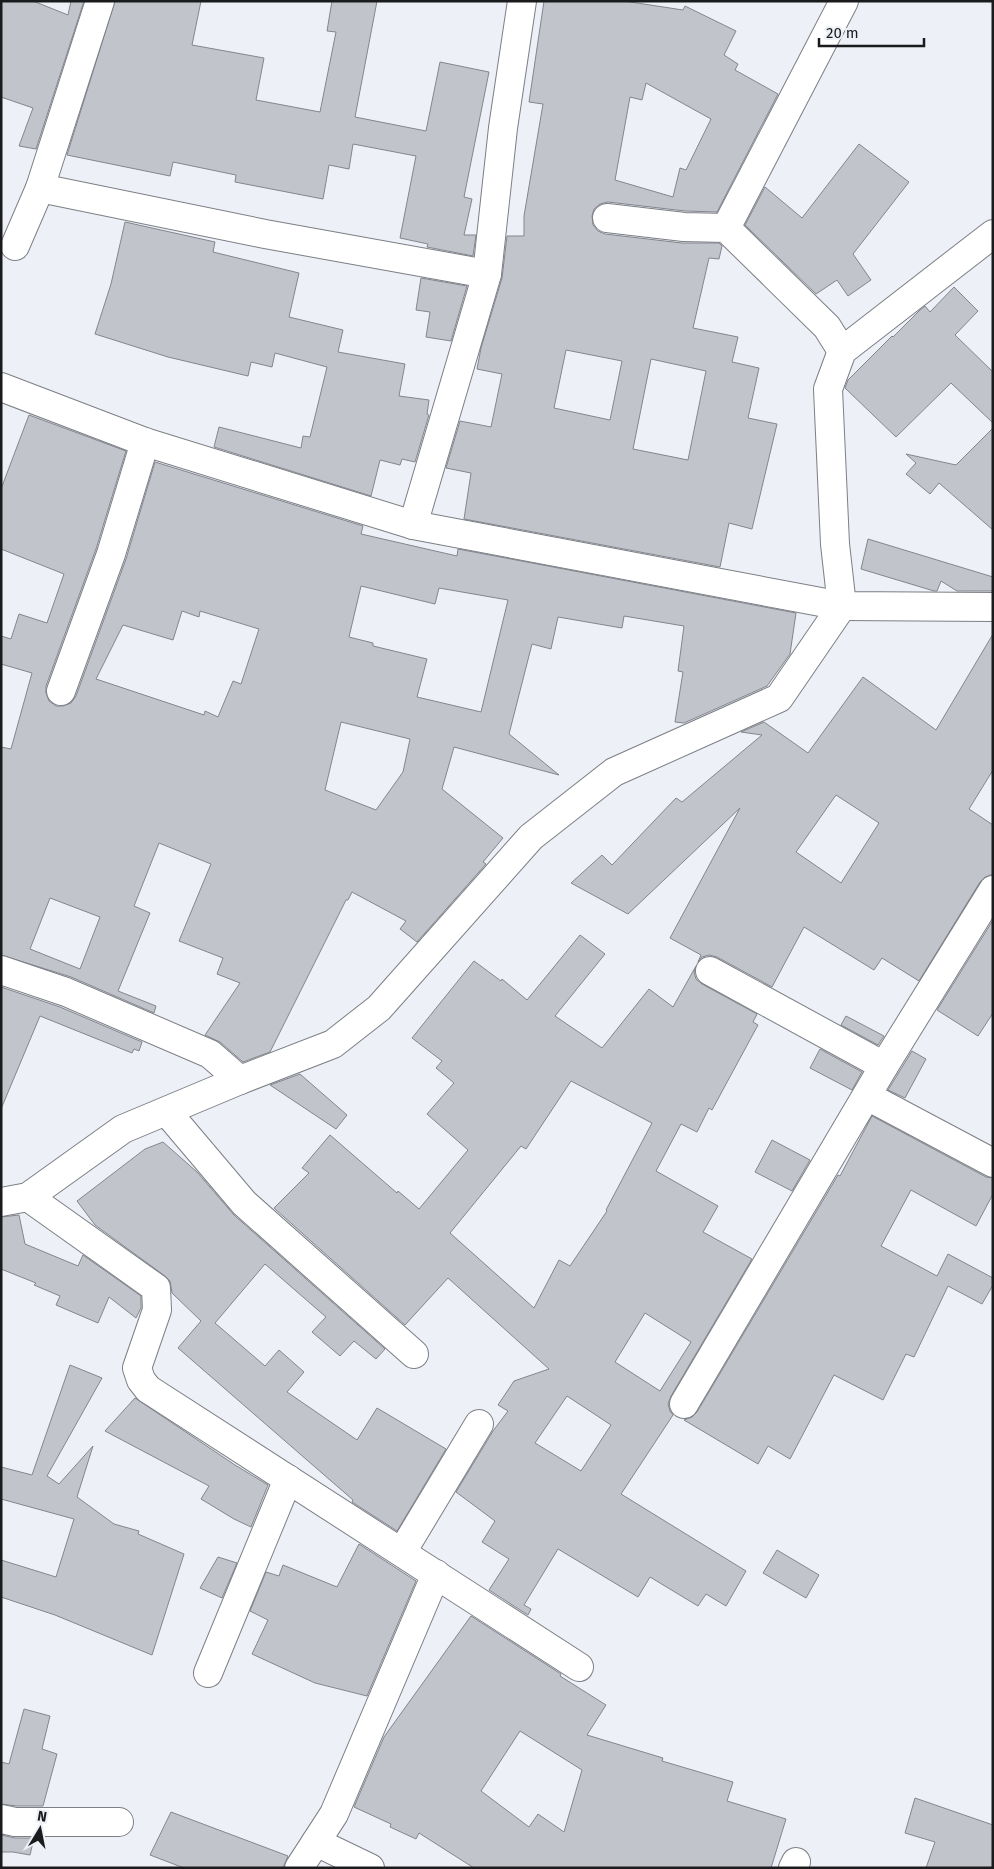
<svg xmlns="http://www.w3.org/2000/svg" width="994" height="1869" font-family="'Fira Sans',sans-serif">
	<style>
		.building { fill: #c1c4cb; stroke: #83868d; fill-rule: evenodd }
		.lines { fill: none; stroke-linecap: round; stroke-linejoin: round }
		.street-casing { stroke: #7c7f85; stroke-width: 30 }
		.street { stroke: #fff; stroke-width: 28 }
	</style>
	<rect width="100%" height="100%" fill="#edf0f7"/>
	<g class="building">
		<polygon points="1,1 33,1 68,15 71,1 84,1 36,149 19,146 33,108 1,97"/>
		<polygon points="115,1 201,1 192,45 264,58 256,100 320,112 336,32 327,31 332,1 377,1 355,117 426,131 440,62 489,72 464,197 472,199 464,235 476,235 473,256 427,247 428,244 400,238 416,156 353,144 349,169 329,165 323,199 235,182 236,175 173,162 170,176 67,155"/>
		<path d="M544,1h80l59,9 2,-4 51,25 -12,24 14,9 -3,6 43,24 -61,118 -32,-1 -77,-9 -8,2 -6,5 -2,7 1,9 5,6 7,3 77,9h37l3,3 -3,13 -10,-1 -16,70 45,9 -6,25 27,6 -11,50 29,6 -25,105 -23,-6 -9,44 -256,-48 7,-46 -25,-5 14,-47 31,6 11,-53 -25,-5 4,-21 21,-70 5,-42h17v-20l19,-112 -14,-2zM646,83l65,36 -25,51 -6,-2 -7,29 -58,-17 15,-83 12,3zM566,350l56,11 -12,59 -56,-12zM651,359l55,12 -18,89 -55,-11z"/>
		<polygon points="859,144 909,182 853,254 871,280 848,296 837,280 816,294 745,225 765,187 802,218"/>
		<polygon points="125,222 215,242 213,252 299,273 289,317 343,330 338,352 405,364 399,396 429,400 427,414 429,415 415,462 402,459 400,465 380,460 371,496 214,447 219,427 301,448 303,436 310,437 327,367 275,353 272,367 251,362 248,376 168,357 95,334 111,284"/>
		<polygon points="421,278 467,286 451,341 426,337 430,312 416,310"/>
		<polygon points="954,287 978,311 955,335 993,372 993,423 951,383 896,437 845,388 848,380 892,336 893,337 919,311 925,306 930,312"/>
		<path d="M29,415l97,36 -30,98 -50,137v7l3,8 7,5h7l8,-3 5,-7 50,-137 29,-97 208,64 -2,8 96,22 1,-7 338,64 -6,41 -23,32 -83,37 -9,-1 8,-50 -5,-1 6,-45 -60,-10 -2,12 -64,-11 -7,32 -19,-5 -23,90 50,41 -105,-28 -12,42 61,49 -20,24 3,2 -69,78 -17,-13 6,-8 -54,-29 -4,8h-2l-76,152 -27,10 -23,-20 -15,-7 35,-52 -23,-9 6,-16 -44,-17 32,-77 -52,-21 -25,63 16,7 -32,78 38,15 -2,7 -83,-36 -70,-22v-208l10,2 21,-76 -31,-9v-28l10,3 8,-25 28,9 17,-49 -63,-25v-60zM361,586l74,18 4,-16 69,12 -27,112 -64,-15 10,-38 -54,-13v-3l-24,-6zM182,611l17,6 1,-6 59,18 -18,55 -8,-3 -15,36 -13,-6 -1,4 -108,-36 27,-54 50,15zM341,722l69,17 -7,33 -27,38 -51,-20zM50,898l50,19 -20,52 -50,-20z"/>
		<polygon points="993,428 993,530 939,483 930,494 906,474 916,463 906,454 956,465"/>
		<polygon points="868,539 993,577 993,591 957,591 941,581 937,591 934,591 861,569"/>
		<path d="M993,634v136l-24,39 24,16v49l-8,3 -5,5 -61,99 -37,-23 -8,12 -70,-43 -32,60 -55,-30 -8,-2 -7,2 -4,5 3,-7 -31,-17 70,-130 -112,106 -57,-31 31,-28 10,10 64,-67 6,4 80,-67 -21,-3 23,-10 44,31 55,-76 73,53zM836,795l43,28 -38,60 -45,-31z"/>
		<polygon points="993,920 993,1013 978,1036 937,1010"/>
		<path d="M580,935l25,19 -50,62 47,32 47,-59 24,18 23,-41 -2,6 2,7 6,5 55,30 -4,8 5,3 -46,85 -3,-2 -12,24 -16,-8 -25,47 62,35 -15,26 49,27 -81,137 -3,8 2,7 3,4 -52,79 125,77 -20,35 -20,-12 -8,12 -48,-29 -12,20 -80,-48 -34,56 7,4 -3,6 -39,-25 20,-31 -27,-17 13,-21 -39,-29 37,-61 15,-20 -10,-6 16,-24 35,-12 -101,-91 -43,47 -131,-117 35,-35 -7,-5 28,-33 67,58 1,-2 21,18 49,-59 -41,-36 27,-31 -18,-15 6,-7 -30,-23 62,-77 27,20 1,-2 25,21zM571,1081l81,42 -46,87 1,1 -37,55 -11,-6 -25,48 -84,-75 71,-87 5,3zM645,1313l46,29 -31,49 -45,-29zM567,1396l44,29 -30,46 -46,-28z"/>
		<polygon points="1,987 60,1007 142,1042 139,1051 134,1049 132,1053 40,1016 1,1109"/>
		<polygon points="846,1016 884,1036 878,1045 841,1025"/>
		<polygon points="820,1049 862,1072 852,1090 810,1068"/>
		<polygon points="912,1051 926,1059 905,1098 888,1090"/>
		<polygon points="300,1074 347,1115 336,1129 270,1085"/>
		<polygon points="872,1116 986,1177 993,1178 993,1194 976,1226 911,1190 881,1246 937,1276 948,1254 993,1278 993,1285 982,1304 948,1286 914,1357 906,1354 883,1400 834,1375 790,1459 768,1446 758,1464 684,1420 692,1417 697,1412 838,1175 840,1176"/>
		<polygon points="772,1140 810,1160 792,1191 755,1172"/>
		<polygon points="163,1142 197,1172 234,1215 385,1349 376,1359 354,1341 340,1356 312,1332 326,1317 265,1264 215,1323 265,1366 279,1350 304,1372 287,1392 357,1440 377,1408 446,1449 397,1531 352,1502 353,1500 178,1348 201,1321 172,1293 170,1281 165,1276 95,1225 77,1201 145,1149"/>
		<polygon points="19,1215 25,1244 78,1266 83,1255 141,1296 141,1308 136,1318 109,1297 98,1323 56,1305 60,1296 34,1285 36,1283 1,1269 1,1217"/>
		<polygon points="70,1365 102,1378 47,1476 59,1484 93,1446 77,1497 114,1524 139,1531 138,1534 184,1554 152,1655 55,1615 1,1597 1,1560 56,1577 74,1519 1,1499 1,1467 32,1475"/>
		<polygon points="135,1398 235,1465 268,1485 251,1527 234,1519 201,1499 209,1486 105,1431"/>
		<polygon points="359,1544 416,1581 367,1696 315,1683 252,1654 268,1620 250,1611 266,1572 279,1576 283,1565 337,1587"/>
		<polygon points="777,1550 819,1575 806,1598 763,1573"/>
		<polygon points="218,1557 237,1563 222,1598 200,1588"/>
		<path d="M471,1616l90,58 -1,2 46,29 -19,30 76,23 -1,3 71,21 -6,19 59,18 -15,49h-297l-55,-35 -3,6 -26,-12 1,-3 -37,-17 30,-70zM520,1731l62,39 -18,62 -26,-18 -9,13 -48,-36z"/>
		<polygon points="24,1709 50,1716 42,1749 57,1754 43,1806 17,1806 1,1804 1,1762 9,1764"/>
		<polygon points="915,1798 993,1825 993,1868 926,1868 935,1842 905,1833"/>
		<polygon points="171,1812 288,1856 283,1868 184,1868 150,1855"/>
		<polygon points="1,1835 15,1838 34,1838 30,1855 13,1852 1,1852"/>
	</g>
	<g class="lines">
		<g class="street-casing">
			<g id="street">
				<polyline points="40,188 265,234 487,274"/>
				<polyline points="607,218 684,227 726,228 827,327 842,351"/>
				<polyline points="726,228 844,1"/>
				<polyline points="15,246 40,188 100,1"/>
				<polyline points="1,387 145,442 413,525 842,606 993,607"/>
				<polyline points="413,525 487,274 503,128 522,1"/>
				<polyline points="61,691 111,554 145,442"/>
				<polyline points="1,970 66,992 210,1054 240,1080"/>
				<polyline points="710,971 884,1066"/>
				<polyline points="867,1096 993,1163"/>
				<polyline points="167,1112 244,1203 414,1354"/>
				<polyline points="28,1197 156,1288 157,1310 137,1368 141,1380 148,1389 579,1667"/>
				<polyline points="1,1202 28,1197 123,1129 240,1080 333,1044 379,1008 531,837 614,772 779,698 842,606 835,544 828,389 842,351 993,234"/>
				<polyline points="684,1404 884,1066 993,890"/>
				<polyline points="402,1552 479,1424"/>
				<polyline points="208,1673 288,1479"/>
				<polyline points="1,1819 15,1822 119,1822"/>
				<polyline points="316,1842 370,1868"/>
				<polyline points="299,1868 334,1814 436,1574"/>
				<polyline points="793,1868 796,1862"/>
			</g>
		</g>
		<use href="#street" class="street"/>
	</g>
	<rect width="994" height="1869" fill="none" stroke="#1a1b1d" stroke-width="5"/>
	<g transform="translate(40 1829) rotate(10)" stroke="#edf0f7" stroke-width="4" paint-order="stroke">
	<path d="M0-4L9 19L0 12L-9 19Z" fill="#1a1b1d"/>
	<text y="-8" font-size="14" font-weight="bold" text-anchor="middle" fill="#1a1b1d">N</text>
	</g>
	<path d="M819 38v8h105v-8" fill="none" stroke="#1a1b1d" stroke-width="2.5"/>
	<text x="826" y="38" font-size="15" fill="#1a1b1d" stroke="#edf0f7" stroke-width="4" paint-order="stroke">20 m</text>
</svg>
